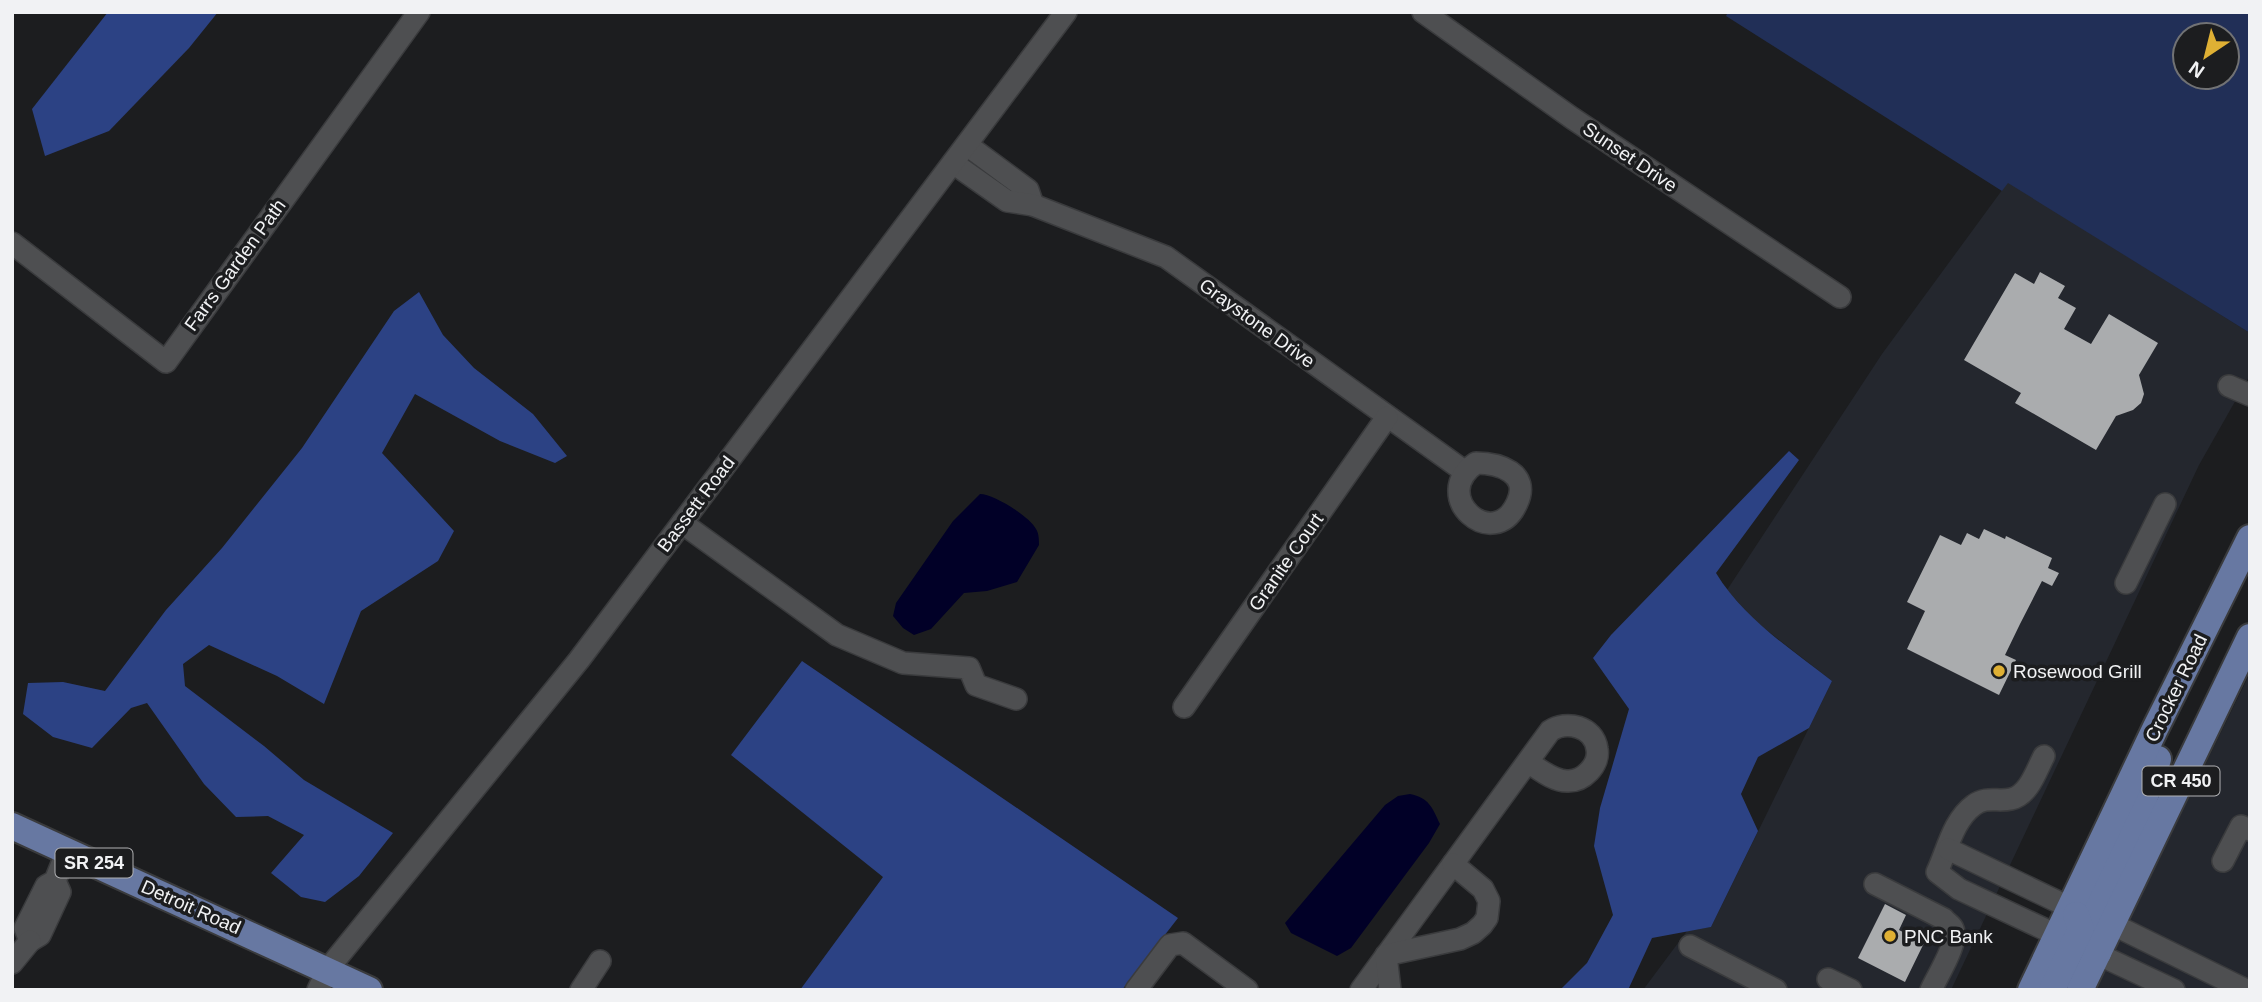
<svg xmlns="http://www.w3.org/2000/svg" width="2262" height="1002" font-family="Arial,sans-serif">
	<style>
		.built { fill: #24272e }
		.green { fill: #212f57; fill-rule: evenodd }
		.forest { fill: #2c4284 }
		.water { fill: #010027 }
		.building { fill: #aaacae }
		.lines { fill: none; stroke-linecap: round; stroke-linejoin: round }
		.minor-casing { stroke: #3a3b3d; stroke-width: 24 }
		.major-casing { stroke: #3a3b3d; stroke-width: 30 }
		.minor { stroke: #4e4f51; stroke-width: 21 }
		.major { stroke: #6778a2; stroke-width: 26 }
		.poi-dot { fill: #dfb034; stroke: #1c1d1f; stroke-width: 2.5 }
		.labels { text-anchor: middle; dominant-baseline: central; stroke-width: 7; stroke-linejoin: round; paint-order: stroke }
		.shield { fill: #1c1d1f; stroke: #b1b2b4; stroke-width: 2 }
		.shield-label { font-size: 18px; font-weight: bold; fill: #f1f2f4 }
		.street-label { font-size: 19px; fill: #f1f2f4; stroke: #1c1d1f }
		.poi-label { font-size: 19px; fill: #f1f2f4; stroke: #1c1d1f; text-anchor: start }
	</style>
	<rect width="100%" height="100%" fill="#1c1d1f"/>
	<g class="built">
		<polygon points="2008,182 2250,333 2250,375 2199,465 1951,990 1643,990 1687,931 1711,927 1832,681 1755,621 1727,590 1882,354"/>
		<polygon points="2250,673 2250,990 2096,990 2141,896"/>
	</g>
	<path class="green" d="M1728,12h522v321l-242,-150 -6,8 -276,-175zM2185,35h42v42h-42z"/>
	<g class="forest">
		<polygon points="108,12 218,12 189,48 109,131 45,156 32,109"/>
		<polygon points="419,292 443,335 474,368 533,414 567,456 555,463 500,441 415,394 382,453 454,531 438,561 361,611 324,704 277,676 209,645 183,664 185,686 264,746 304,780 393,833 359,876 325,902 301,897 271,873 304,835 268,816 236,817 204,784 147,703 131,708 92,748 53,737 23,714 28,683 63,682 105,691 166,610 222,548 302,448 394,311"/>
		<path d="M1789,451l10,9 -83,113c28,46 75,76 116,108l-23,47 -51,29 -17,37 17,37 -47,96 -59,11 -24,52h-68l27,-27 26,-48 -19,-69 6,-38 29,-99 -36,-51 18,-23z"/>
		<polygon points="802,661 1178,918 1122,990 800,990 883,877 731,755"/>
	</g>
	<g class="water">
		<path d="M980,494c14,0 50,23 56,35 3,4 3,12 3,16l-22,37 -30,9 -23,2 -33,36 -17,6 -11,-7 -10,-12 3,-13 57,-82z"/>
		<path d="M1410,794c19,4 22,13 30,30l-11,19 -78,105 -14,8 -46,-23 -6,-10 100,-118 13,-9z"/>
	</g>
	<g class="building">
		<polygon points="2040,272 2065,286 2058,298 2076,308 2064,329 2091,344 2109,314 2158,343 2139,375 2144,394 2141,403 2133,410 2116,416 2096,450 2015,403 2021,393 1964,360 2015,273 2034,284"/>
		<polygon points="1984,529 2005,539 2006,536 2052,558 2048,568 2059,573 2052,586 2042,581 2020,624 2005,655 2016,660 1999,695 1907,649 1925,611 1907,602 1940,535 1961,545 1967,533 1979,539"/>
		<polygon points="1885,904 1906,915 1899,930 1924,943 1905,982 1858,958"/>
	</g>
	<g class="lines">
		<g class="minor-casing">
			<g id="minor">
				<polyline points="1423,12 1572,118 1840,297"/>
				<polyline points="967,145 1028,190 1033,205"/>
				<polyline points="953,163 1007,201 1033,205 1166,257 1464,471"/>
				<polyline points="12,243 166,362 419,12"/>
				<polyline points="2229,386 2250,395"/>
				<path d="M1476,463c23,0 55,10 41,40 -23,51 -89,-7 -41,-40z"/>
				<polyline points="682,523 837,635 903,663 969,668 976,685 1016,699"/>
				<polyline points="2126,583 2165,504"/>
				<polyline points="1184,707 1387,417"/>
				<path d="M2044,756c-8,15 -15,39 -33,43 -13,3 -25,-3 -37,6 -21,15 -27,46 -37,67l22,17 215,101"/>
				<polyline points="1948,849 2071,908 2112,924 2246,990"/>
				<polyline points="2223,861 2241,826 2250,830"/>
				<polyline points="55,881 60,892 40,935 30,941 25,928 46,886 55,881 67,851"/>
				<path d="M1875,884l69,35c2,3 6,5 8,8 9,13 -15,49 -21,63"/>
				<polyline points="1690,946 1776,990"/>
				<polyline points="12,963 30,941"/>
				<polyline points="1828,979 1851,990"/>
				<polyline points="318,990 328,969 579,660 1066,12"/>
				<polyline points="581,990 600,961"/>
				<polyline points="1136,990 1170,945 1183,943 1247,990"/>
				<path d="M1361,990l189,-259c16,-11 44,-5 47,18 3,16 -14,33 -30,32 -14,0 -28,-12 -39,-19"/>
				<polyline points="1390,990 1386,955 1460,939 1473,933 1482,925 1487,918 1489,901 1483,889 1453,864"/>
			</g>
		</g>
		<g class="major-casing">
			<g id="major">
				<polyline points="12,826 369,990"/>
				<polyline points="2098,953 2088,934 2089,914 2141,808 2158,759"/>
				<polyline points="2031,990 2155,729 2250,538"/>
				<polyline points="2052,990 2081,929 2076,915"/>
				<polyline points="2080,990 2250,637"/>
			</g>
		</g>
		<use href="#minor" class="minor"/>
		<use href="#major" class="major"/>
	</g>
	<g class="poi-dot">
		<circle cx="1999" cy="671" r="7"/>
		<circle cx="1890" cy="936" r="7"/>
	</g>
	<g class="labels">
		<g class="shield">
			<rect x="2142.5" y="766.5" width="77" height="29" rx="5"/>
			<rect x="55.5" y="848.5" width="77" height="29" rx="5"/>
		</g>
		<g class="shield-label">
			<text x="2181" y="781">CR 450</text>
			<text x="94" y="863">SR 254</text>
		</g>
		<g class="street-label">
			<text transform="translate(1630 157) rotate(34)">Sunset Drive</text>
			<text transform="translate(235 265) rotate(-54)">Farrs Garden Path</text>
			<text transform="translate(1257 323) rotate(36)">Graystone Drive</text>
			<text transform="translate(696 504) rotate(-53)">Bassett Road</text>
			<text transform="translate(1286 562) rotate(-55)">Granite Court</text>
			<text transform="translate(2176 688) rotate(-64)">Crocker Road</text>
			<text transform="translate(191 907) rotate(24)">Detroit Road</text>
		</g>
		<g class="poi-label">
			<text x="2013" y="671">Rosewood Grill</text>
			<text x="1904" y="936">PNC Bank</text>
		</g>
	</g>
	<rect width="2262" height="1002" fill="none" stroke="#f1f2f4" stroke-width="28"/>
	<g transform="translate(2206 56) rotate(215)"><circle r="33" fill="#1c1d1f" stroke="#717274" stroke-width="2"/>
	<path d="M0-5L12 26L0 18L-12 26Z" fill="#dfb034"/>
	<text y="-10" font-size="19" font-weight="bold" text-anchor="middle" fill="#f1f2f4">N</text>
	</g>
</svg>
